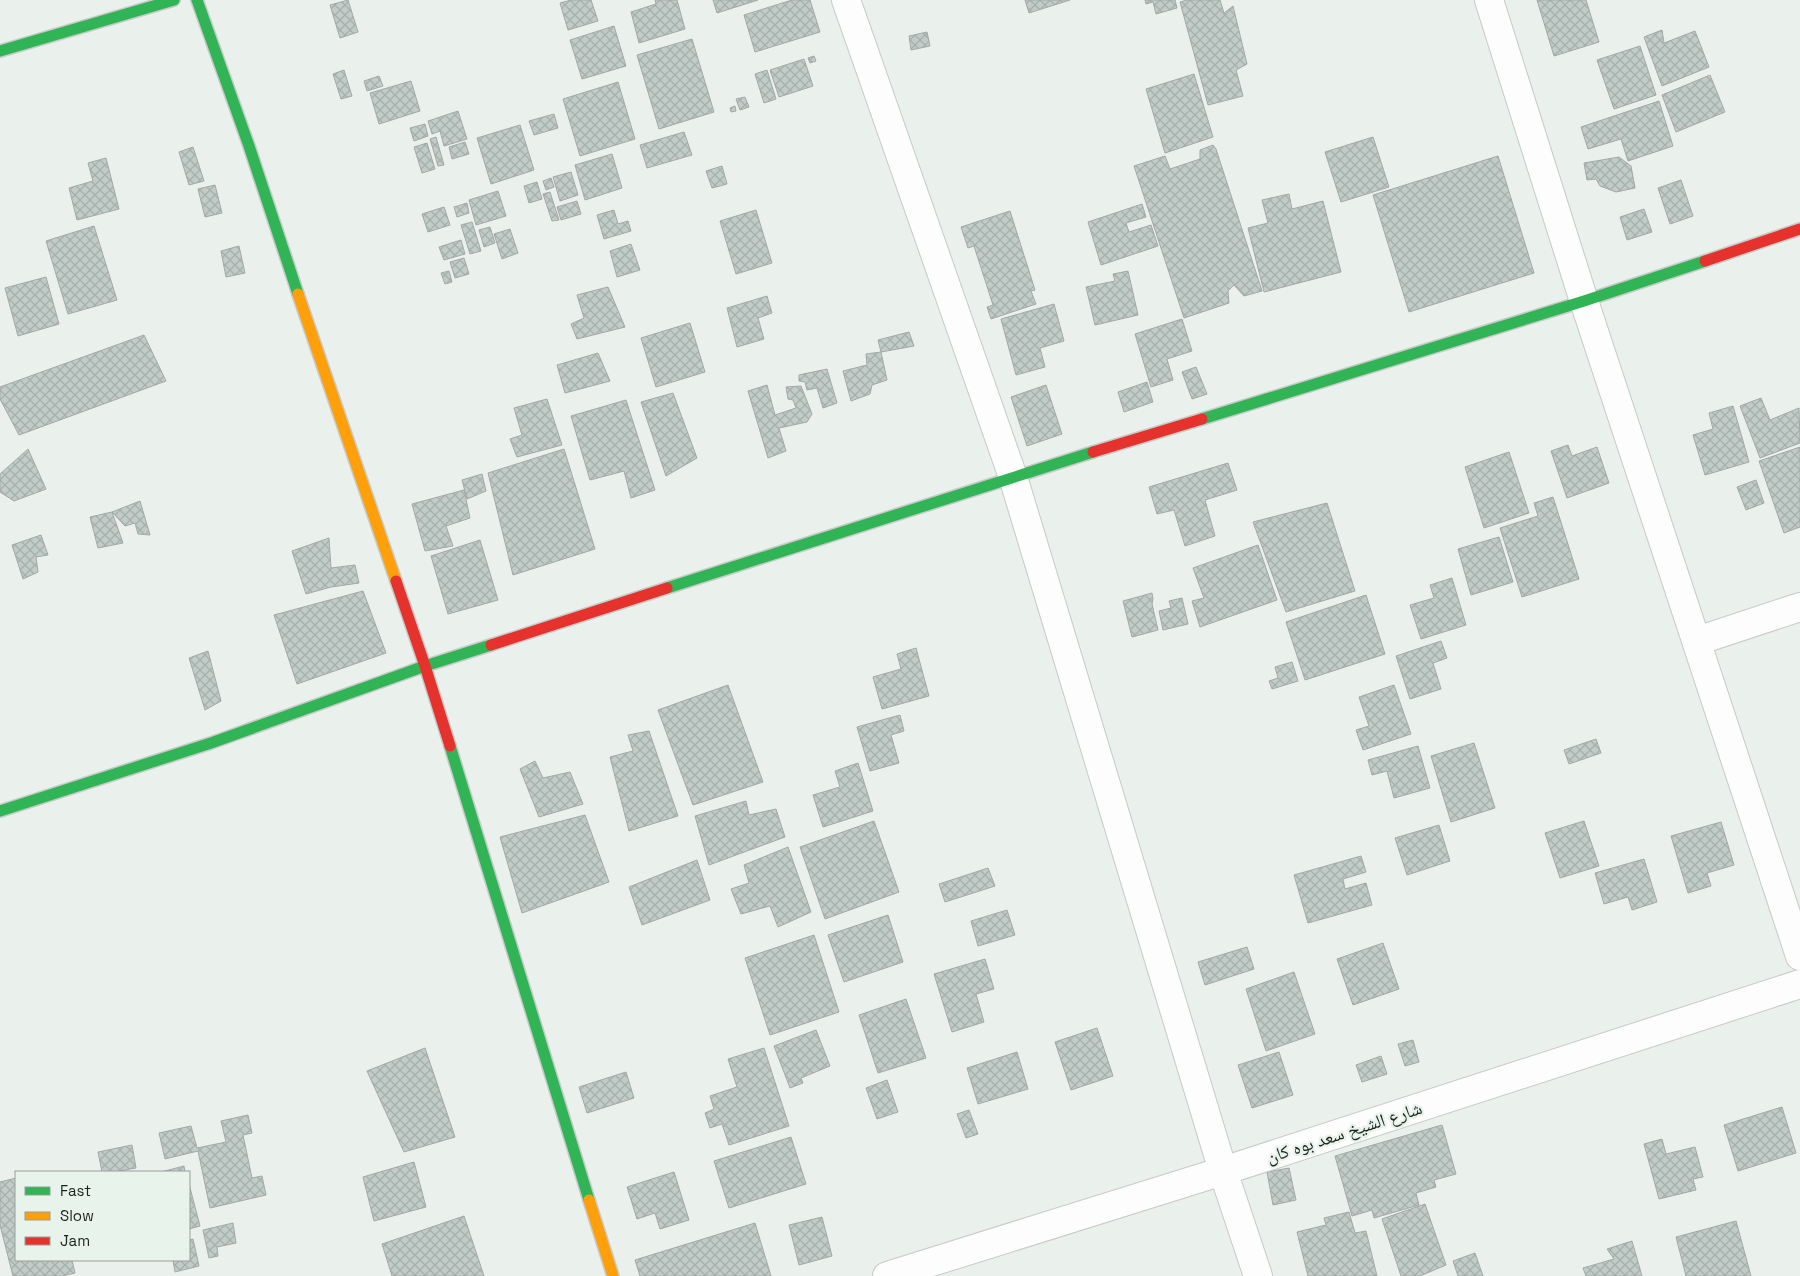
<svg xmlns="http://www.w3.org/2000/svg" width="1800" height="1276" font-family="'Space Grotesk','Noto Naskh Arabic',sans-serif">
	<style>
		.building { fill: url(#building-cross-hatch); stroke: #a4a8a7 }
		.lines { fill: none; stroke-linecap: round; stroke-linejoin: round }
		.street-casing { stroke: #c6cac8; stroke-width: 30 }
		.fast-casing { stroke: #c6cac8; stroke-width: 14 }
		.slow-casing { stroke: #c6cac8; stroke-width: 14 }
		.jam-casing { stroke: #c6cac8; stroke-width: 14 }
		.street { stroke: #fcfdfc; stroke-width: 28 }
		.fast { stroke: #30b455; stroke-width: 11 }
		.slow { stroke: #ff9f0a; stroke-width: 11 }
		.jam { stroke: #e5322d; stroke-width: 11 }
		.labels { text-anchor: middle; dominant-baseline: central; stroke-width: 4.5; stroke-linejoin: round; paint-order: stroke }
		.street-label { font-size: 18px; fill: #1e221f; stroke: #e7f3eb }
	</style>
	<defs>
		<pattern id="building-cross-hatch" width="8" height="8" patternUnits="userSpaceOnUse" patternTransform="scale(1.25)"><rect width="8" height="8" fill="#c1ccc9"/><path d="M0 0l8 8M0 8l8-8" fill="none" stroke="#a5afac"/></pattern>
	</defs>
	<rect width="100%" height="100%" fill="#eaf0ec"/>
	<g class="building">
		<polygon points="348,0 358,32 340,38 330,5"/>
		<polygon points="571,0 591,0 598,21 568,30 560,3"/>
		<polygon points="655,0 677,0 685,29 639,43 631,12 656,4"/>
		<polygon points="713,0 758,0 717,13"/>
		<polygon points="792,0 810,0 820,32 755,52 744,15"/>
		<polygon points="1025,0 1070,0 1029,13"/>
		<polygon points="1145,0 1175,0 1177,8 1156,14 1153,2 1146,4"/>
		<polygon points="1187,0 1220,0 1224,13 1233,6 1247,64 1236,70 1243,96 1208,105 1180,2"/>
		<polygon points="1537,0 1586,0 1599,42 1554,56"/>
		<polygon points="614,26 626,66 582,79 570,40"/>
		<polygon points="1662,30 1664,43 1695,31 1709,67 1662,86 1644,37"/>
		<polygon points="927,32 930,46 911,50 909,36"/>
		<polygon points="692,39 714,112 659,129 637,55"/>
		<polygon points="1640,46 1656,95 1614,109 1597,60"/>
		<polygon points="814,56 816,61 810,63 808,58"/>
		<polygon points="804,59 813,86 779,97 770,70"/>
		<polygon points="344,70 352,96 341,99 333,74"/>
		<polygon points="767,70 776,99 764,103 755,74"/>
		<polygon points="1194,74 1213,137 1165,153 1146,89"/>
		<polygon points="1710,75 1725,112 1676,132 1662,95"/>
		<polygon points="379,76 383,86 367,91 364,81"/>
		<polygon points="411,81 420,111 379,124 370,93"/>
		<polygon points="618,82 635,139 580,156 563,99"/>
		<polygon points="745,97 749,107 740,110 736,99"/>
		<polygon points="1659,101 1673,146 1628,161 1621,139 1588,149 1581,127"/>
		<polygon points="735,106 736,111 731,112 730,108"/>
		<polygon points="458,111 467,139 444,146 440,131 432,134 428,121"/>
		<polygon points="554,114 558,128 534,135 529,121"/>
		<polygon points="425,124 428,136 414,141 410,128"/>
		<polygon points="520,125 534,170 491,184 477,138"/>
		<polygon points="684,132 692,155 647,168 640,145"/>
		<polygon points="436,137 444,165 438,166 430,139"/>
		<polygon points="1373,137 1389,187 1341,202 1325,152"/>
		<polygon points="465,142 469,154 452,159 449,147"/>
		<polygon points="427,143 435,169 422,173 414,147"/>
		<polygon points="1213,145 1216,149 1262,291 1244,296 1234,285 1228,291 1229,303 1184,318 1134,166 1165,156 1170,169 1200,159 1200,150"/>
		<polygon points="193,147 204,181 189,185 179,152"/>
		<polygon points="612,154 622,188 585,200 575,165"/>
		<polygon points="1498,156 1534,273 1409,312 1373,195"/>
		<polygon points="1619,157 1631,166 1635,188 1616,192 1600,186 1596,179 1587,180 1584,163"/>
		<polygon points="106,158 119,209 77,220 69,188 93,181 88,163"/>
		<polygon points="722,166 727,184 712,188 706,171"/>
		<polygon points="571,172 578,195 560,201 553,177"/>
		<polygon points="551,178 554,187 546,190 543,181"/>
		<polygon points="1681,180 1693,216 1670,224 1658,188"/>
		<polygon points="537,182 542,199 529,203 524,186"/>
		<polygon points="215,185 222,213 205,217 198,189"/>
		<polygon points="498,191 506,216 476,225 469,200"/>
		<polygon points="550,192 559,220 552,221 543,194"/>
		<polygon points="1289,194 1292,209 1323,201 1341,272 1264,292 1248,228 1268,223 1262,200"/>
		<polygon points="577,201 581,214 561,220 557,207"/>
		<polygon points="467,203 469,213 457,217 454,207"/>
		<polygon points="1142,204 1146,217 1126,223 1129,232 1151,225 1158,246 1101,265 1088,222"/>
		<polygon points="444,207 450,225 428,232 422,214"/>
		<polygon points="1644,209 1652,232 1627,240 1620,217"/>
		<polygon points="614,210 618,224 628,221 631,231 604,239 597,215"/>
		<polygon points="756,210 772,263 736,274 720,221"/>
		<polygon points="1010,211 1035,290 1031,291 1036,304 991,319 987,307 993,305 974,246 968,248 961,227"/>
		<polygon points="472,222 481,251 470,254 461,225"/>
		<polygon points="94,226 117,300 68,314 46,241"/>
		<polygon points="490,227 495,243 484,247 479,230"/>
		<polygon points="510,229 518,253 502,259 494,234"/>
		<polygon points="461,240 465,254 444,260 439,247"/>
		<polygon points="631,244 640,270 617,277 610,251"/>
		<polygon points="239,246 245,273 226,277 221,251"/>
		<polygon points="464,258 469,274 455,278 450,262"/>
		<polygon points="449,271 452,282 445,284 441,273"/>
		<polygon points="1128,271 1138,315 1095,325 1086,287 1115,281 1113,274"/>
		<polygon points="46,277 59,324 18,336 5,288"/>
		<polygon points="608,287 625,327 577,339 571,324 584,318 577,295"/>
		<polygon points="767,296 772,313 758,318 764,339 737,347 727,308"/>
		<polygon points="1054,304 1064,341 1040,348 1045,367 1016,375 1001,319"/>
		<polygon points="1182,319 1192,351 1167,359 1173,380 1151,387 1135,334"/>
		<polygon points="690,323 705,372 656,387 641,338"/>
		<polygon points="909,332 914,346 881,352 878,340"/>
		<polygon points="144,335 166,381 19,435 0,399 0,387"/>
		<polygon points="881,352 887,380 872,385 870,394 851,401 843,371 867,365 866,354"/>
		<polygon points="598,353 610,381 565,393 557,365"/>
		<polygon points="1196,367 1207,394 1192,399 1182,372"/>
		<polygon points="827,369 837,403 823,408 817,388 807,390 805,382 799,381 799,375"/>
		<polygon points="1147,382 1153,402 1124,412 1118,392"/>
		<polygon points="767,385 775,415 796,408 793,400 788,399 786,387 801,386 812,414 807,422 779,428 786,451 768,458 748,391"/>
		<polygon points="1046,385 1062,434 1027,446 1011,397"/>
		<polygon points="673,393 697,458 666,476 641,402"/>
		<polygon points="1761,398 1770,420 1799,408 1800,443 1760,458 1740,406"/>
		<polygon points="547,399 562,445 517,457 510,439 522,435 514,408"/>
		<polygon points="626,400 655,490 631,498 624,471 590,480 571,416"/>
		<polygon points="1733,406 1749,462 1705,475 1693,435 1713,429 1709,413"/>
		<polygon points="1568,445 1572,456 1597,447 1609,483 1567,498 1551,451"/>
		<polygon points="1800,447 1800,527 1784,533 1759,461"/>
		<polygon points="28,449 46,489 14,501 0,492 0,474"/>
		<polygon points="564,449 595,549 513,575 488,473"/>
		<polygon points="1509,452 1529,513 1484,528 1465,467"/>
		<polygon points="1228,463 1237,490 1205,500 1215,536 1185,546 1174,510 1157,514 1149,487"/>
		<polygon points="482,474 486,491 467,499 462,480"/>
		<polygon points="1756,480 1764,503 1746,510 1737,487"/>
		<polygon points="464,490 470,518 446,526 453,546 425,551 412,504"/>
		<polygon points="1553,497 1579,579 1522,597 1500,528 1538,516 1534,503"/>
		<polygon points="140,501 150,535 138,534 135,523 125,526 112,512"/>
		<polygon points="1327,503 1355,591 1286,612 1253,522"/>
		<polygon points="112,512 123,543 98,548 90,517"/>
		<polygon points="41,535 48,555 36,557 38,572 23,579 12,545"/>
		<polygon points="1499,537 1513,582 1471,595 1458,549"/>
		<polygon points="329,538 331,568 355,565 359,583 331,587 306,594 292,551"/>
		<polygon points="480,540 498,600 448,614 431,556"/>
		<polygon points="1258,545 1277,600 1200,627 1192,601 1204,598 1193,568"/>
		<polygon points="1452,578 1466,625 1421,639 1410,605 1434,598 1430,585"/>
		<polygon points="363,591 386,653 297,684 274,615"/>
		<polygon points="1152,593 1153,599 1152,604 1158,630 1132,637 1123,601"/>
		<polygon points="1366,595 1385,654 1305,680 1286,622"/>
		<polygon points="1182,598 1188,624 1163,630 1159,611 1171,608 1169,601"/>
		<polygon points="1441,641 1447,658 1433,663 1441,689 1410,699 1396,656"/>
		<polygon points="916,648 929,696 882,709 873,677 901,669 897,654"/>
		<polygon points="208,651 221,701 205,710 189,658"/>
		<polygon points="1292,662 1298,681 1272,689 1269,681 1278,678 1275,667"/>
		<polygon points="728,685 763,782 693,805 658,710"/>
		<polygon points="1394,685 1411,734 1363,750 1356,730 1369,726 1359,697"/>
		<polygon points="900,715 904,731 891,735 899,763 870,771 857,727"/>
		<polygon points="649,731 678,816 629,831 610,757 633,751 628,735"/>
		<polygon points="1596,739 1601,753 1569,764 1564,750"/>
		<polygon points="1474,743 1495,808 1451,822 1431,756"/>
		<polygon points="1418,746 1430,788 1394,798 1387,771 1372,775 1368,760"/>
		<polygon points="535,761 543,778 570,772 583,804 539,817 520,769"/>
		<polygon points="858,763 873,811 823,827 813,795 840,787 835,771"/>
		<polygon points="746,801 749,815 776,809 785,837 709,865 695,816"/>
		<polygon points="585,815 609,882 522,913 500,837"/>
		<polygon points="874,821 899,892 825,919 800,847"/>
		<polygon points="1584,821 1599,866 1560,878 1545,833"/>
		<polygon points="1721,822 1734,865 1707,873 1711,886 1688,893 1671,836"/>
		<polygon points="1439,825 1450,861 1407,875 1395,838"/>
		<polygon points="788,847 811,912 778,927 770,906 741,914 731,889 749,883 744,865"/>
		<polygon points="1361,856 1366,872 1343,879 1345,889 1366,883 1372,905 1308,923 1294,875"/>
		<polygon points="1644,859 1657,902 1632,910 1628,897 1604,904 1595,873"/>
		<polygon points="697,860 710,900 642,925 629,887"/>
		<polygon points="988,868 995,886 945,902 939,884"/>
		<polygon points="1007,910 1015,935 978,946 971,921"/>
		<polygon points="888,915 903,962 844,982 828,935"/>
		<polygon points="814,935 839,1012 770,1035 745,958"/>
		<polygon points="1383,943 1399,989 1353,1005 1337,959"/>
		<polygon points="1247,947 1254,969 1205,985 1198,962"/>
		<polygon points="985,959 994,989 976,994 984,1022 952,1032 934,974"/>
		<polygon points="1294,972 1315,1034 1266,1051 1246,989"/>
		<polygon points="906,999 926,1058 878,1073 859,1015"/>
		<polygon points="1097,1028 1113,1076 1071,1090 1055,1042"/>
		<polygon points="816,1030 830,1066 801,1078 803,1083 790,1088 774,1046"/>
		<polygon points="1413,1040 1419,1062 1405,1066 1398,1044"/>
		<polygon points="425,1048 455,1137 404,1152 367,1071"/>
		<polygon points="764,1048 789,1126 729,1145 722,1124 710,1128 705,1113 714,1109 710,1096 737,1087 728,1059"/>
		<polygon points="1017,1052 1028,1089 978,1104 967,1068"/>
		<polygon points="1279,1052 1293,1095 1252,1108 1238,1065"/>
		<polygon points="1381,1056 1387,1074 1362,1082 1356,1065"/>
		<polygon points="626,1072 634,1098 587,1113 579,1087"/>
		<polygon points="887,1080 898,1112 877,1119 866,1088"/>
		<polygon points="1782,1107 1796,1153 1738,1171 1724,1125"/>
		<polygon points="969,1110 978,1134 966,1138 957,1114"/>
		<polygon points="248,1115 252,1133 243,1135 252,1178 262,1176 266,1195 210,1208 198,1151 165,1159 159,1133 191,1126 197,1148 226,1142 221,1121"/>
		<polygon points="1442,1125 1456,1174 1434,1180 1436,1187 1416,1193 1419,1205 1374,1218 1372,1210 1352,1216 1335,1156"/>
		<polygon points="791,1137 806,1184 729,1208 714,1161"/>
		<polygon points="1662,1139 1666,1154 1695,1147 1703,1177 1693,1179 1696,1190 1659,1199 1644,1144"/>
		<polygon points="132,1145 136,1168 114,1172 102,1172 98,1152"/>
		<polygon points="414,1162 426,1207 374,1221 363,1177"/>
		<polygon points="184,1166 185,1172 161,1172"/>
		<polygon points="1289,1168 1296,1200 1273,1205 1267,1172"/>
		<polygon points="674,1172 689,1220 660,1229 655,1213 637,1219 627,1187"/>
		<polygon points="16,1178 16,1260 72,1260 75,1273 63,1276 13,1276 0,1225 0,1182"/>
		<polygon points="189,1184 200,1226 189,1229"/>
		<polygon points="1425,1204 1446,1265 1420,1276 1401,1276 1382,1219"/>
		<polygon points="1349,1212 1355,1233 1366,1231 1377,1276 1308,1276 1297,1232 1326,1225 1324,1218"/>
		<polygon points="464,1216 484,1276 392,1276 382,1244"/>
		<polygon points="822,1217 832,1256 799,1265 789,1225"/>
		<polygon points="1736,1221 1751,1276 1686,1276 1676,1237"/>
		<polygon points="233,1223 236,1243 217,1247 218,1256 209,1258 203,1230"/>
		<polygon points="755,1223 771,1276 640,1276 635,1260"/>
		<polygon points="193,1239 199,1266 175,1272 173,1260 189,1260 189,1240"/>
		<polygon points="1632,1241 1642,1276 1586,1276 1583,1268 1614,1259 1607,1249"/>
		<polygon points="1475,1253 1483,1276 1458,1276 1453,1261"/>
	</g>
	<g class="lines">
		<g class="street-casing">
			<g id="street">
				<polyline points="846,0 1013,477 1223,1171 1258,1276"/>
				<polyline points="1489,0 1584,301 1800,956"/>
				<polyline points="1697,641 1800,607"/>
				<polyline points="887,1276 1223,1171 1800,984"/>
			</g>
		</g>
		<g class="fast-casing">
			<g id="fast">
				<polyline points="197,0 249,146 298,294"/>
				<polyline points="0,51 174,0"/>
				<polyline points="1202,419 1584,301 1705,261"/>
				<polyline points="667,588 1093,452"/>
				<polyline points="450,746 589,1200"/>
				<polyline points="0,811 211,743 425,666 491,645"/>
			</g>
		</g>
		<g class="slow-casing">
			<g id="slow">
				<polyline points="298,294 396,581"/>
				<polyline points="589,1200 613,1276"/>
			</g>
		</g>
		<g class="jam-casing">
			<g id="jam">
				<polyline points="1705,261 1800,229"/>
				<polyline points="1093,452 1202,419"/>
				<polyline points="396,581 425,666 450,746"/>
				<polyline points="491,645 667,588"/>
			</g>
		</g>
		<use href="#street" class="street"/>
		<use href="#fast" class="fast"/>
		<use href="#slow" class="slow"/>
		<use href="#jam" class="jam"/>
	</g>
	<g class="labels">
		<g class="street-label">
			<text transform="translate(1344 1132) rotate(-18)">شارع الشيخ سعد بوه كان</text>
		</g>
	</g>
	<rect x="15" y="1171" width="175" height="90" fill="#e7f3eb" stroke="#979f99"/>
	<rect x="25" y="1187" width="25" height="8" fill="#30b455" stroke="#979f99"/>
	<text x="60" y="1196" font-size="15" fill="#1e221f">Fast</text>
	<rect x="25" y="1212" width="25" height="8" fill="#ff9f0a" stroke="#979f99"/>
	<text x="60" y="1221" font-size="15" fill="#1e221f">Slow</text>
	<rect x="25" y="1237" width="25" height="8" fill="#e5322d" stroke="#979f99"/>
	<text x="60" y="1246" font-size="15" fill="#1e221f">Jam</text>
</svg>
